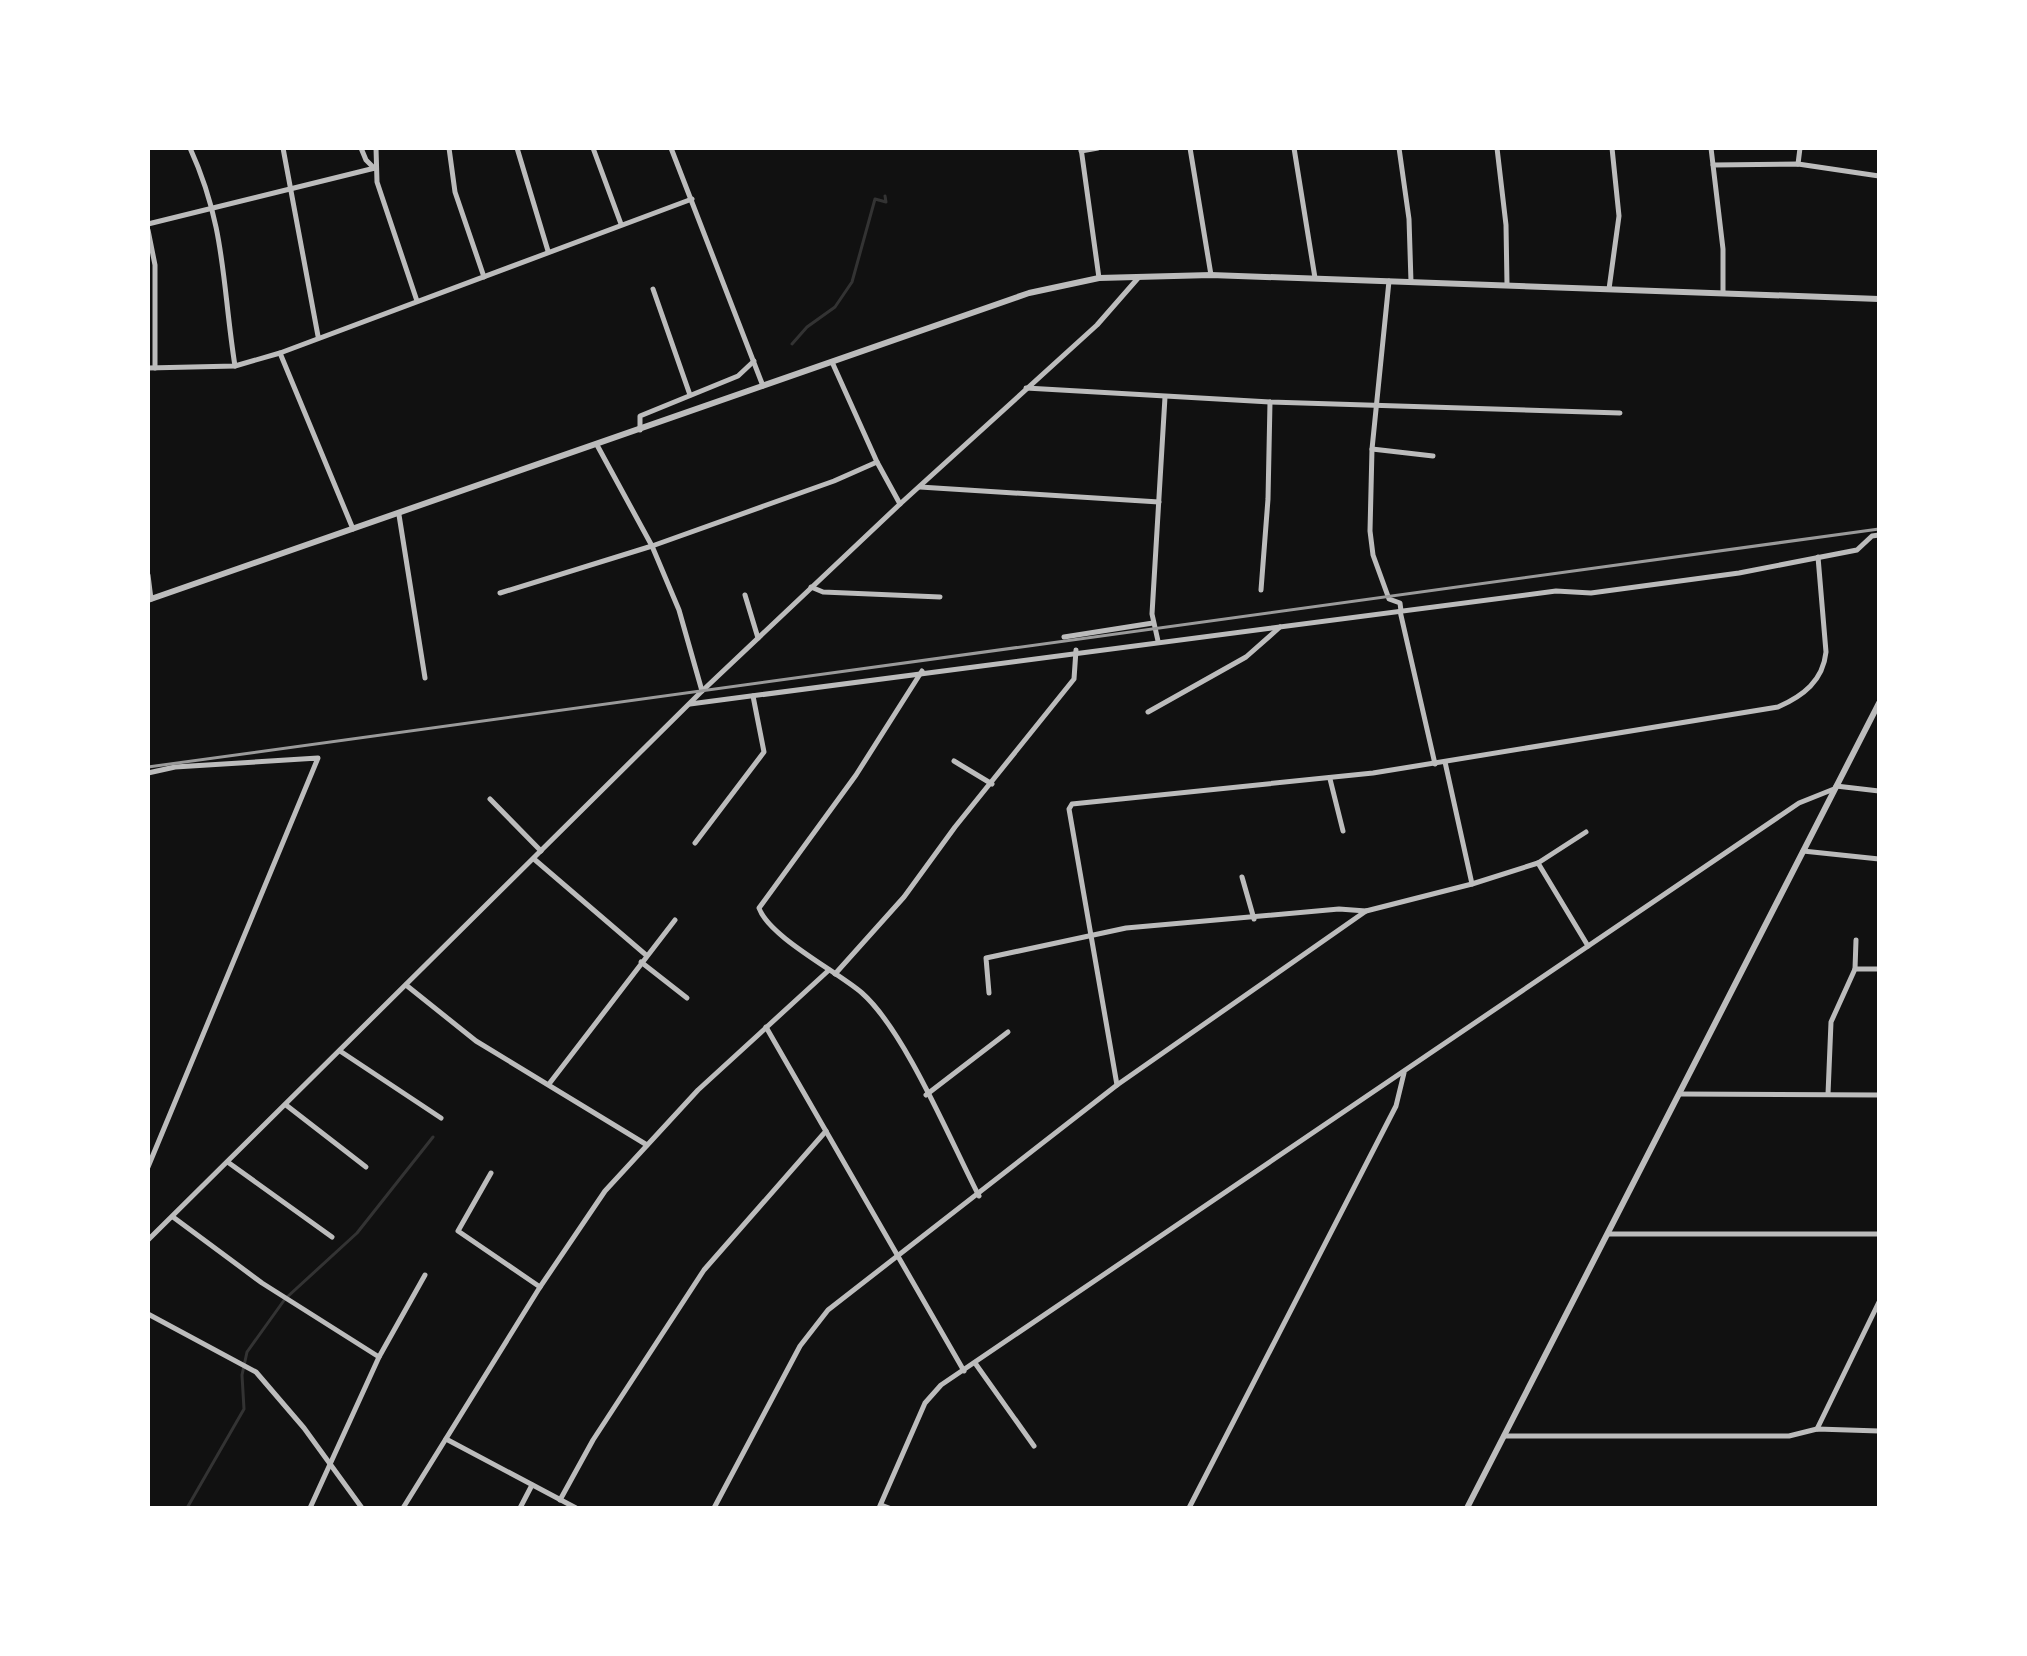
<svg xmlns="http://www.w3.org/2000/svg" width="2027" height="1656" font-family="'DM Sans',sans-serif">
	<style>
		.lines { fill: none; stroke-linecap: round; stroke-linejoin: round }
		.stream { stroke: #333; stroke-width: 3 }
		.minor { stroke: #bcbcbc; stroke-width: 5 }
		.tertiary { stroke: #bcbcbc; stroke-width: 6 }
		.rail { stroke: #9a9a9a; stroke-width: 3 }
	</style>
	<rect width="100%" height="100%" fill="#111"/>
	<g class="lines">
		<g class="stream">
			<polyline points="792,344 807,327 835,307 852,282 875,199 886,202 885,196"/>
			<polyline points="187,1508 244,1409 242,1375 247,1352 285,1299 357,1233 433,1137"/>
		</g>
		<g class="minor">
			<path d="M190,148c36,79 32,136 45,218"/>
			<polyline points="283,148 318,336"/>
			<polyline points="361,148 366,160 374,168"/>
			<polyline points="376,148 377,182 417,301"/>
			<polyline points="449,148 455,192 484,277"/>
			<polyline points="517,148 548,251"/>
			<polyline points="593,148 621,224"/>
			<polyline points="671,148 763,386"/>
			<polyline points="1081,148 1099,278"/>
			<polyline points="1190,148 1211,275"/>
			<polyline points="1294,148 1315,278"/>
			<polyline points="1399,148 1409,219 1411,282"/>
			<polyline points="1497,148 1506,225 1507,284"/>
			<polyline points="1711,148 1723,249 1723,291"/>
			<polyline points="1081,151 1098,148"/>
			<polyline points="1798,164 1800,148"/>
			<polyline points="1713,165 1798,164 1879,176"/>
			<polyline points="148,224 375,168"/>
			<polyline points="148,230 155,265 155,368"/>
			<polyline points="1389,281 1372,449 1370,531 1373,555 1389,599 1400,603 1401,611"/>
			<polyline points="653,289 690,395"/>
			<polyline points="1609,289 1619,216 1612,148"/>
			<polyline points="280,353 353,529"/>
			<polyline points="832,362 877,462 900,504"/>
			<polyline points="148,368 235,366 280,353 692,199"/>
			<polyline points="1026,388 1270,402 1620,413"/>
			<polyline points="640,430 640,416 738,376 754,361"/>
			<polyline points="597,445 652,546 679,610 702,691"/>
			<polyline points="1372,449 1433,456"/>
			<polyline points="920,487 1159,502"/>
			<polyline points="399,515 425,678"/>
			<polyline points="148,575 151,599"/>
			<polyline points="811,587 823,592 940,597"/>
			<polyline points="1261,590 1268,499 1270,402"/>
			<polyline points="500,593 652,546 834,481 877,462"/>
			<polyline points="745,595 758,638"/>
			<polyline points="1400,611 1435,764"/>
			<polyline points="1064,637 1153,623"/>
			<polyline points="1158,641 1152,614 1165,397"/>
			<path d="M922,671l-66,104 -97,133c10,29 79,64 103,85 43,38 89,149 117,203"/>
			<polyline points="690,704 1556,591 1591,593 1739,573 1857,550 1872,536 1879,535"/>
			<polyline points="1148,712 1246,657 1280,627"/>
			<polyline points="954,761 992,784"/>
			<polyline points="1445,762 1472,884"/>
			<polyline points="148,773 175,767 318,758 148,1167"/>
			<polyline points="1330,779 1343,831"/>
			<polyline points="1836,786 1879,791"/>
			<polyline points="490,799 541,851"/>
			<polyline points="695,843 764,752 753,696"/>
			<polyline points="1803,851 1879,859"/>
			<polyline points="534,859 646,955"/>
			<polyline points="1538,863 1588,946"/>
			<polyline points="1242,877 1254,919"/>
			<polyline points="641,962 687,998"/>
			<polyline points="1855,969 1856,940"/>
			<polyline points="835,974 904,897 955,827 1074,679 1076,650"/>
			<polyline points="406,985 476,1041 647,1145"/>
			<polyline points="989,993 986,958 1126,928 1339,909 1366,911 1472,884 1538,863 1586,832"/>
			<polyline points="766,1027 964,1371"/>
			<polyline points="340,1051 441,1118"/>
			<polyline points="549,1084 675,920"/>
			<path d="M1117,1085l-48,-276 3,-5 301,-31 405,-66c25,-11 45,-26 48,-55l-8,-95"/>
			<polyline points="1680,1094 1879,1095"/>
			<polyline points="1828,1094 1831,1022 1855,969 1879,969"/>
			<polyline points="926,1095 1008,1032"/>
			<polyline points="286,1105 366,1167"/>
			<polyline points="229,1163 332,1237"/>
			<polyline points="491,1173 458,1231 540,1287"/>
			<polyline points="173,1217 262,1283 379,1357"/>
			<polyline points="1608,1234 1879,1234"/>
			<polyline points="148,1240 700,693 900,504 1097,325 1139,277"/>
			<polyline points="148,1314 256,1372 304,1428 362,1508"/>
			<polyline points="975,1363 1034,1446"/>
			<polyline points="1817,1429 1879,1302"/>
			<polyline points="1504,1436 1789,1436 1817,1429 1879,1431"/>
			<polyline points="446,1439 576,1508"/>
			<polyline points="560,1500 593,1440 704,1270 826,1131"/>
			<polyline points="881,1505 889,1508"/>
			<polyline points="310,1508 379,1357 425,1275"/>
			<polyline points="403,1508 540,1287 605,1191 698,1090 829,970"/>
			<polyline points="520,1508 532,1485"/>
			<polyline points="714,1508 800,1346 828,1310 1117,1085 1366,911"/>
			<polyline points="879,1508 925,1403 941,1385 1799,803 1834,789"/>
			<polyline points="1189,1508 1396,1106 1404,1073"/>
		</g>
		<g class="tertiary">
			<polyline points="148,600 1029,293 1099,278 1211,275 1879,299"/>
			<polyline points="1467,1508 1879,703"/>
		</g>
		<polyline class="rail" points="148,767 1879,529"/>
	</g>
	<rect width="2027" height="1656" fill="none" stroke="#ffffff" stroke-width="300"/>
</svg>
